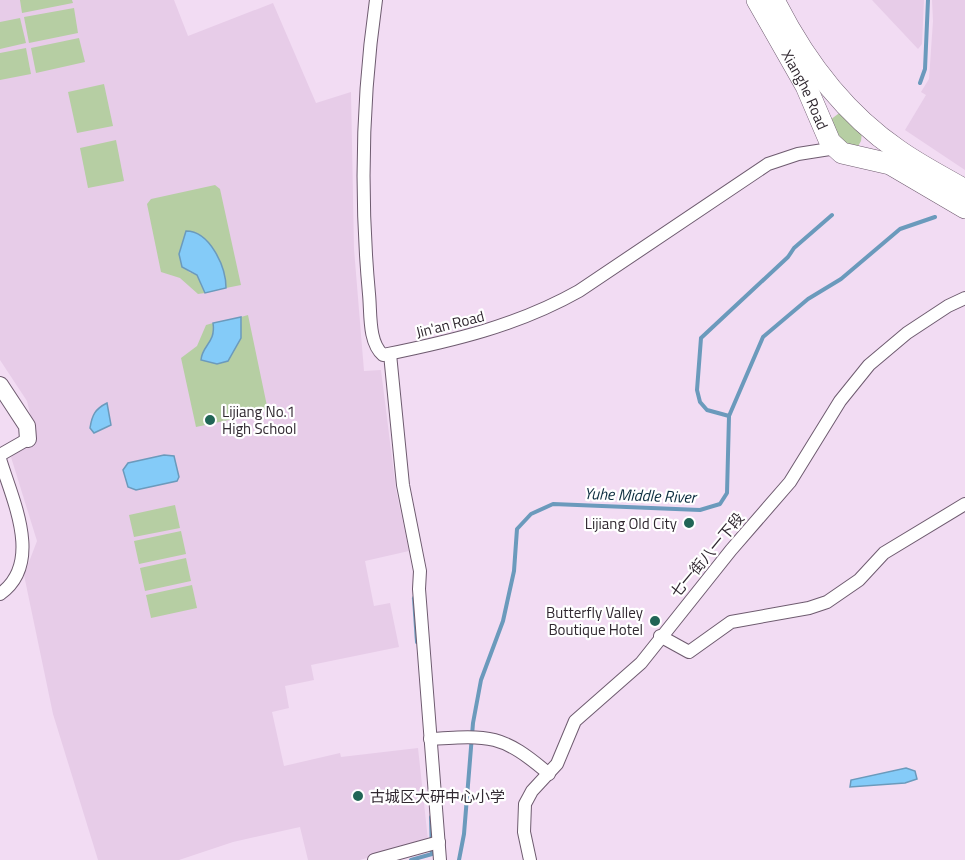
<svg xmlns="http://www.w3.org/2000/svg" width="965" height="860" font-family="'Titillium Web','Noto Sans SC',sans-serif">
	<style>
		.built { fill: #e7cce8 }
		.green { fill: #b6cea3 }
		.water { fill: #84cbf8; stroke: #6b9abc; stroke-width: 1.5 }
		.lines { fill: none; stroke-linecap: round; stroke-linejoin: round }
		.stream { stroke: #6b9abc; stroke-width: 4 }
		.street-casing { stroke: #6e5b6f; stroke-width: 14 }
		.secondary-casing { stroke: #6e5b6f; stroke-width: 18 }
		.highway-casing { stroke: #6e5b6f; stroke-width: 22 }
		.street { stroke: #fff; stroke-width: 12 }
		.secondary { stroke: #fff; stroke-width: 16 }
		.highway { stroke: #fff; stroke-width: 21 }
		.poi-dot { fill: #216556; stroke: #fff; stroke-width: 2 }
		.labels { text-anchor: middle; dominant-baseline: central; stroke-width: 4.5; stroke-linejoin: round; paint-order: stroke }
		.street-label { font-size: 15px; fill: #302830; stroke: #fff }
		.poi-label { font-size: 15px; fill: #302830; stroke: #fff; text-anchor: start }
		.water-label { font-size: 16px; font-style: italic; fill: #0c2d3f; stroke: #fff }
	</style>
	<rect width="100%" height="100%" fill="#f2dcf3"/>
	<g class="built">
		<polygon points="0,0 174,0 188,36 273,3 316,103 351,92 354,249 364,371 381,370 396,490 409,551 365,561 374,606 390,603 399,647 311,665 314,680 285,686 289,708 272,712 284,766 340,753 341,757 418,748 428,840 360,860 308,860 300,827 233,842 179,860 98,860 53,714 24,575 37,541 11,457 36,438 27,401 0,360"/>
		<polygon points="872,0 924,0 922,44 918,49"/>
		<polygon points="932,0 965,0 965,170 905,130 926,95 921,92 929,79 933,21"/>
	</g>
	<g class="green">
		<polygon points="20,0 72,0 73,3 22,13"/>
		<polygon points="74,8 78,33 29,43 24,17"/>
		<polygon points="20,18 26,43 0,49 0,22"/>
		<polygon points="79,38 85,62 36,73 31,48"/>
		<polygon points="26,48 31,74 0,80 0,53"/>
		<polygon points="104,84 113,126 77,133 68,92"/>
		<polygon points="838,114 845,114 862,132 861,141 857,148 845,149 830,120"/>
		<polygon points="116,140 124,181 88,188 80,148"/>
		<polygon points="215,185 220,189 241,285 226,288 223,273 186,231 179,254 189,272 197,275 205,293 198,294 180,278 161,272 147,204 151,199"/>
		<path d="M248,315l19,91 -5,7 -66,14 -15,-69 16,-12 9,-21 7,-2v15l-10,14 4,10c24,-1 36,-24 34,-45z"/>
		<polygon points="175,505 180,528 134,537 129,515"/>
		<polygon points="181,531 186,554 139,564 134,541"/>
		<polygon points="186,558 191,581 145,591 140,568"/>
		<polygon points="192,585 197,608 151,618 146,595"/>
	</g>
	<g class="water">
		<path d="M186,231c24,0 40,36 40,57l-21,5 -8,-18 -15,-8 -3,-13z"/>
		<path d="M241,317v21l-13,23 -11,3 -16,-4c1,-15 15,-17 12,-37z"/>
		<path d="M107,403l4,22 -17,8 -4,-5c2,-13 5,-19 17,-25z"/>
		<polygon points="164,455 174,456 179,477 177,481 136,490 128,487 123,470 128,463"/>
		<polygon points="906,768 915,771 917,779 905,783 850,787 851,780"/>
	</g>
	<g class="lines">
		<g class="stream">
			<polyline points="920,83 925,69 928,0"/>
			<polyline points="729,416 707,410 700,402 697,390 701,338 788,257 794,248 832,215"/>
			<polyline points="414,598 417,642"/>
			<polyline points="411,860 432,854 431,817"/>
			<polyline points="459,860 464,834 473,723 481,680 503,621 514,571 517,529 531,514 553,504 700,510 720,504 727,493 729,416 763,337 808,299 841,279 900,229 935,217"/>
		</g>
		<g class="street-casing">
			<g id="street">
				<path d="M376,0c-14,98 -16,196 -7,294 2,19 -1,48 14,61 69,-14 134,-29 196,-64l189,-127 30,-10 38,-6"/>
				<polyline points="390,354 403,485 420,571 419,589 440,860"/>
				<polyline points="0,455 28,439"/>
				<path d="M0,459c12,40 44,104 0,135"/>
				<polyline points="660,636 689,652 731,622 809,608 827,602 859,580 884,553 965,504"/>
				<path d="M430,739c60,-4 72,-5 119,35"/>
				<polyline points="374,860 439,842"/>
				<polyline points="530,860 524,832 525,804 532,791 557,764 575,721 641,663 731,550 790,482 840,401 869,365 907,333 948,306 965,298"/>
			</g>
		</g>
		<g class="secondary-casing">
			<polyline id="secondary" points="0,385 27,426 28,439"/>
		</g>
		<g class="highway-casing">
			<g id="highway">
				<path id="s1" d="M757,0l49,86 24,56 12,11 48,11 75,44"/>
				<path d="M774,0c29,58 70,113 124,150 21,15 45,27 67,40"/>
			</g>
		</g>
		<use href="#street" class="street"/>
		<use href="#secondary" class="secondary"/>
		<use href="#highway" class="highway"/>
	</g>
	<g class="poi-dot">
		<circle cx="210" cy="420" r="6"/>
		<circle cx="689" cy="523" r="6"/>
		<circle cx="655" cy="621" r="6"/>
		<circle cx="358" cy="796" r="6"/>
	</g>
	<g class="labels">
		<g class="street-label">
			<text stroke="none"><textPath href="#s1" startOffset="102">Xianghe Road</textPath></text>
			<text transform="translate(450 324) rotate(-14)">Jin'an Road</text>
			<text transform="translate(707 555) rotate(-50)">七一街八一下段</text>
		</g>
		<g class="poi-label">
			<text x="222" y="411">Lijiang No.1<tspan x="222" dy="17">High School</tspan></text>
			<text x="677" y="523" text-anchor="end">Lijiang Old City</text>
			<text x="643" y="612" text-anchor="end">Butterfly Valley<tspan x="643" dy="17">Boutique Hotel</tspan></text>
			<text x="370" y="796">古城区大研中心小学</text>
		</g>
		<g class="water-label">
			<text transform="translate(640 495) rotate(2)">Yuhe Middle River</text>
		</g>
	</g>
</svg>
